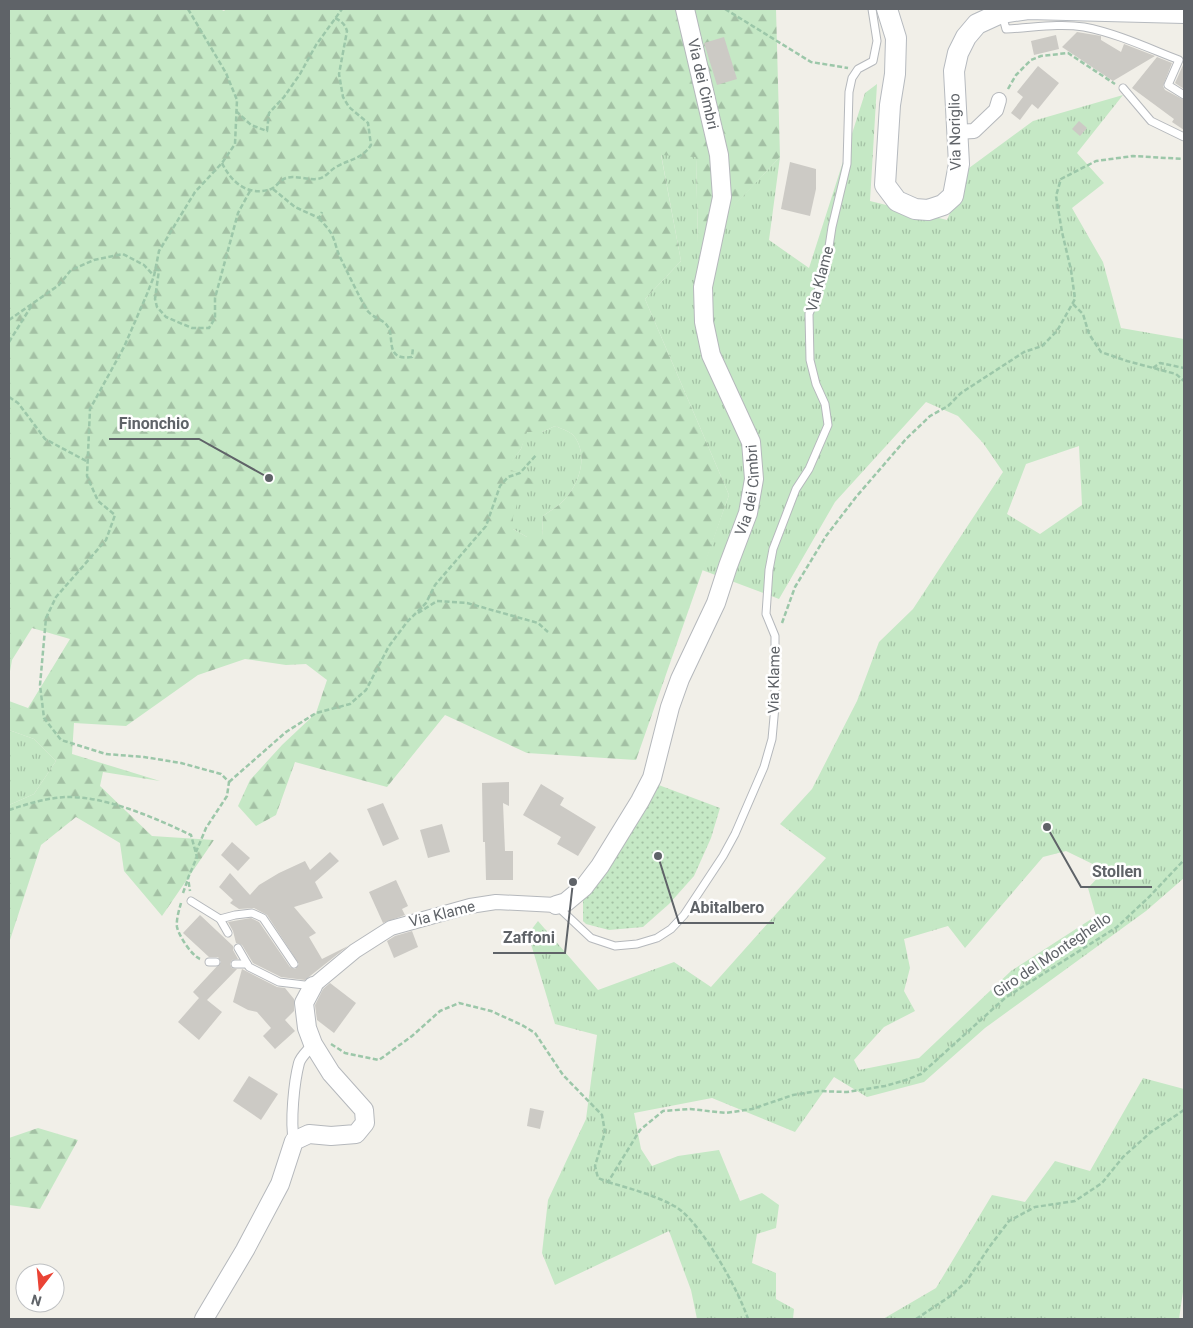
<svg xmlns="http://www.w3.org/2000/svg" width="1193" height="1328" font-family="Roboto,sans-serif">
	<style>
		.grass { fill: url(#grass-tufts); fill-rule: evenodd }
		.forest { fill: url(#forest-firs); fill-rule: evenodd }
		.park { fill: url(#park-dots) }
		.building { fill: #cccac5 }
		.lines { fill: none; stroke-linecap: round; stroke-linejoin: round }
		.service-casing { stroke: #b5b8bc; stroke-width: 9 }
		.pedestrian-casing { stroke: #b5b8bc; stroke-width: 12 }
		.minor-casing { stroke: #b5b8bc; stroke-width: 16 }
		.tertiary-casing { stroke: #b5b8bc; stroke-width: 20 }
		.secondary-casing { stroke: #b6babf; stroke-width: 22 }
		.path { stroke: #9cc7a9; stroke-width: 2.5; stroke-dasharray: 5 2.5; stroke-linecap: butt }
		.service { stroke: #fff; stroke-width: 7 }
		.pedestrian { stroke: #fff; stroke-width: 10 }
		.minor { stroke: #fff; stroke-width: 14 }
		.tertiary { stroke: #fff; stroke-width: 18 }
		.secondary { stroke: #fff; stroke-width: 20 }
		.labels { text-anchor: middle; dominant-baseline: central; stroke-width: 5; stroke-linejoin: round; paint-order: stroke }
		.street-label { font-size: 15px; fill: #5f6368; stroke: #fff }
		.leader { fill: none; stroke: #5f6368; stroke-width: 2 }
		.callout-dot { fill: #5f6368; stroke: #fff; stroke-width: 2 }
		.callout-label { font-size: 16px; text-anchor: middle; font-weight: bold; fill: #5f6368; stroke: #fff; stroke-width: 5; stroke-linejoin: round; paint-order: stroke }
	</style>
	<defs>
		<pattern id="grass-tufts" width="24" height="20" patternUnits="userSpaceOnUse" patternTransform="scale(1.25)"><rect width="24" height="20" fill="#c5e8c5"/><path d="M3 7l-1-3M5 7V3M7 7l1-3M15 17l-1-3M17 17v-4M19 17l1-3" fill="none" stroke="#a3c0a4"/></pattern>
		<pattern id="forest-firs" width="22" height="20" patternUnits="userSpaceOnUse" patternTransform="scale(1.25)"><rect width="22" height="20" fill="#c5e8c5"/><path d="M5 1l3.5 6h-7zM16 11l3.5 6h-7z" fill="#a3c0a4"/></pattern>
		<pattern id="park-dots" width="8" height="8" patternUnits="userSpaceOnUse" patternTransform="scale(1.25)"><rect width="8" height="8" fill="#c5e8c5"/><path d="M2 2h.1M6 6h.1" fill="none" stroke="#a3c0a4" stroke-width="1.8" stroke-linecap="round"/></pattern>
	</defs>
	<rect width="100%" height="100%" fill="#f1efe8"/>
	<g class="grass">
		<path d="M877,84l-7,117 77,19 22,-52 64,-47 90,-26 -46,58 27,30 -32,25 31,54 18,66 63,11v539l-38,33 -161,117 -61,54 -57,15 -33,-20 -39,55 -83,-34 -78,15 7,36 11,17 26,-10 41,-6 21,51 22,-8 17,12 -3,23 -19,6 -5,29 24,10v26l18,10 -1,10h-96l-6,-29 -22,-59 -114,54 -13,-32 6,-53 38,-81 11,-84 -42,-11 -27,-90 10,-13 60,69 76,-28 37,25 115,-129 -46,-34 32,-35 45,-88 22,-59 34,-33 90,-137 -20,-29 -25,-27 -32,-14 -91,100 -56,97 -77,-29 27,-75 -84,-196 36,-38 -20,-107 35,2 2,87 82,-86 -11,83 40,28 56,-175zM1079,446l3,59 -42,29 -33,-20 19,-50zM1066,851l39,19 -17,18 8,28 -85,55 -92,87 -60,12 -5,-10 30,-33 31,-16 -11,-20 6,-23 -6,-29 44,-13 17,22 78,-91z"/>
		<path d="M555,426c5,2 14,5 18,9 16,18 7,48 -8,64 -6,7 -15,12 -22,17l-1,21h-15l-14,-8 -7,-60 15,-20 5,-17h16z"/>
		<polygon points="9,730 34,739 56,761 34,794 9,805"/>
		<polygon points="1143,1078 1184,1089 1184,1285 1179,1319 883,1319 936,1288 992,1195 1025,1202 1055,1161 1090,1171"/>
	</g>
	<g class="forest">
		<path d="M9,9h211l4,2 2,-2h550l4,148 -82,87 -2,-87 -35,-2 20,106 -36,38 84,196 -93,265 -109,-7 -82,-38 -58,72 -92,-25 -19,53 -20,11 -18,-20 12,-26 32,-35 34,-32 11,-33 -21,-16 -20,1 -41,-6 -47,16 -72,51 -52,-3 -2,31 88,27 -57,-9 -3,14 52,50 62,4 -52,76 -38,-45 -4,-28 -44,-26 -35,28 -32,98v-138l25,-11 22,-33 -22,-22 -25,-9v-29l19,7 42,-69 -38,-11 -20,32 -3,17zM555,426c5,2 14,5 18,9 16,18 7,48 -8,64 -6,7 -15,12 -22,17l-1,20 -15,1 -14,-8v-12l8,-26 17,-8 -18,-10 -13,-4 14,-20 6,-17h15z"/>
		<polygon points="38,1128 78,1140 40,1209 9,1205 9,1138"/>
	</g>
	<polygon class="park" points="656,784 720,808 711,838 694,876 669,904 643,927 609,930 586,924 583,921 583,900"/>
	<g class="building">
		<polygon points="1077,32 1101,36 1101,40 1121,52 1124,44 1155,56 1113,81 1062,47"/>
		<polygon points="1056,35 1059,49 1034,55 1031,41"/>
		<polygon points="724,37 737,79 717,85 704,43"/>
		<polygon points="1157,57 1172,63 1163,86 1165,90 1184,100 1184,130 1172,122 1174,119 1132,88"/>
		<polygon points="1183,65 1184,66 1184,89 1175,83"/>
		<polygon points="1038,66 1059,83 1038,109 1032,104 1020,120 1011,113 1023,97 1017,92"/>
		<polygon points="1079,121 1087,128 1080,136 1072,129"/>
		<polygon points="790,162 816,169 816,189 810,216 781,209"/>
		<polygon points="509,782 509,806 503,803 505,851 513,851 513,880 486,880 485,842 483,842 482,783"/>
		<polygon points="541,784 564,798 560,805 596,827 578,856 557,844 561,837 523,815"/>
		<polygon points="383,803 399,839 383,846 367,809"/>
		<polygon points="442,824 450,852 428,858 420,830"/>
		<polygon points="232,842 250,858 238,871 221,855"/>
		<polygon points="330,852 339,861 315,882 323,898 294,907 316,933 309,937 322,959 348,946 305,980 281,977 253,963 242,945 236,943 233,931 228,922 251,918 259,922 290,967 295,969 299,964 267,915 254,908 239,909 230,903 233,900 219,887 230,873 250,895 259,885 279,873 305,861 310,870"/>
		<polygon points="396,880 408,906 402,909 405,915 383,923 369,892"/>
		<polygon points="200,915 233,946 233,950 238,959 232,960 230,964 232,968 237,969 207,1000 222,1012 199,1040 178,1022 199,998 193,992 221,962 218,957 209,957 183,933"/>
		<polygon points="412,931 418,947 394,958 387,941 395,936"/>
		<polygon points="242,969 277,987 285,988 294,999 294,1011 285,1020 295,1031 275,1049 263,1036 271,1028 257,1012 248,1010 233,1002"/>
		<polygon points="330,983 356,1003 334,1033 317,1020 315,1005 323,989"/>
		<polygon points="249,1076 278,1094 261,1120 233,1101"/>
		<polygon points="530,1108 544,1111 540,1129 527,1126"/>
	</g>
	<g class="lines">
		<g class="service-casing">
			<g id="service">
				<path d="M1002,14l4,15c26,-1 52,-6 78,-2 32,6 64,21 95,33l-11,25 16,10"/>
				<polyline points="1123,88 1151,121 1184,137"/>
				<polyline points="191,901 220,919 228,933"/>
				<polyline points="558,907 591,938 615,946 637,944 657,938 671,929 684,915 723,856 735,834 764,767 772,739 775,706 775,636 766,614 769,570 773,549 796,489 809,469 828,425 825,404 816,384 810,360 809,314 825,273 832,227 847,164 849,92 852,78 858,69 873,61 877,41 872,9"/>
				<polyline points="220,919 235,915 252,913 263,918 294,964"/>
				<polyline points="238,948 249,967 279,982 313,986"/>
				<polyline points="209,962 216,962"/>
				<polyline points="235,964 247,964"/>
			</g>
		</g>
		<g class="pedestrian-casing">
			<path id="pedestrian" d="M294,1141c-4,-19 0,-59 5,-78 2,-7 10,-13 14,-19"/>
		</g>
		<g class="minor-casing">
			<g id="minor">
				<polyline points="956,132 974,131 996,110 999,100"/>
				<polyline points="313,986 355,951 391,928 470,906 496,902 556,905"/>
			</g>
		</g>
		<g class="tertiary-casing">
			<g id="tertiary">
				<path id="s1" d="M556,905l10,-3 18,-15 16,-21 40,-65 12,-23 18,-71 10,-28 36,-76 12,-37 20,-53 6,-34 -3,-37 -40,-87 -7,-33 -1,-35 19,-90 -3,-42 -34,-146"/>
				<polyline points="204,1319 245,1250 280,1184 294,1141 309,1134 331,1136 356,1134 365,1123 364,1110 331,1073 313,1044 307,1028 304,1003 313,986"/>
			</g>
		</g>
		<g class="secondary-casing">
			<polyline id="secondary" points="887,9 896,38 895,74 890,105 885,185 897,201 915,209 928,210 943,205 953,196 959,164 954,71 958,53 966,37 977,24 1001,13 1028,9 1184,13"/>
		</g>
		<g class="path">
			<polyline points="188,9 226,73 237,100 235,144 222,163 195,192 159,251 154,276 147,294 124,347 90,409 87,476 98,501 115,515 106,540 56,597 46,618 40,685 44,718 61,740 106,754 144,757 181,763 221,774 229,782 227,796 206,828 196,852"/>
			<polyline points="725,9 811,62 848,68"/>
			<polyline points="1008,89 1016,75 1031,60 1041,56 1068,53 1115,84"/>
			<polyline points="236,111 251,125 267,131 269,113 284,97 300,74 316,45 342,9"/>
			<path d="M222,163c9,19 26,34 49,26 5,-2 9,-9 15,-11 9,-3 21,2 31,1 9,-1 12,-8 19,-12 14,-8 26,-8 35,-22l-3,-22 -19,-16 -6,-10 -4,-23 8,-43c-2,-7 -6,-10 -12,-13"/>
			<polyline points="273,189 295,207 319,218 322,212"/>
			<path d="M319,218c4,5 9,10 12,15 4,7 5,15 8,22 9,18 18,38 28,55 5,8 17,9 21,17 7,11 -4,34 24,30l1,-9"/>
			<polyline points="155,269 159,270 155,299 157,307 166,317 192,328 209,328 215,318 215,298 238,213 250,191"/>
			<polyline points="1073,304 1083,314 1089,334 1101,352 1127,361 1176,374 1184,381"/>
			<polyline points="9,320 59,285 71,270 94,260 123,254 144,265 154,276"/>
			<polyline points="9,342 32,305"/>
			<polyline points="1153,368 1160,363 1184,368"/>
			<polyline points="9,397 18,403 45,439 88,462"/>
			<polyline points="418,613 437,601 467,603 538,623 548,632"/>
			<polyline points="782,623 795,587 826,536 856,497 906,439 930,416 948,406 961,393 1024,352 1042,346 1057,331 1075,299 1071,270 1062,232 1056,196 1061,179 1096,161 1133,156 1184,159"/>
			<polyline points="229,782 286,732 316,713 350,704 366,690 389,646 407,622 426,603 435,585 486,526 500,486 508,477 520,473 537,454"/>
			<path d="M9,810c18,-6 37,-12 57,-13 40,-1 89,21 125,38l6,22 -9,21 2,13"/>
			<polyline points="183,893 188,879"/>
			<path d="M181,903c-2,7 -5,17 -4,24 2,9 15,29 23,32"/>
			<polyline points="331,1044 345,1053 379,1060 412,1036 440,1011 459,1003 491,1011 522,1025 535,1033 563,1075 602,1115 605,1132 595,1166 598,1178 608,1182 640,1130 663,1111 690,1109 726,1113 752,1109 793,1095 818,1091 847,1092 885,1086 906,1080 921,1074 1005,998 1117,927 1149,897 1184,860"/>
			<path d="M608,1182c23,7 47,13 68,25 25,15 63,84 72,112"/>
			<polyline points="916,1319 949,1297 966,1282 990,1246 1009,1221 1035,1207 1075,1201 1102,1183 1123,1157 1151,1132 1184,1110"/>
		</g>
		<use href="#service" class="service"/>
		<use href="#pedestrian" class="pedestrian"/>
		<use href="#minor" class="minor"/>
		<use href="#tertiary" class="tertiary"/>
		<use href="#secondary" class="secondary"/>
	</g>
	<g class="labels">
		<g class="street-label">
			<text transform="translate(703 84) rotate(77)">Via dei Cimbri</text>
			<text transform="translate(955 132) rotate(-91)">Via Noriglio</text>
			<text transform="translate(820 279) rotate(-75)">Via Klame</text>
			<text stroke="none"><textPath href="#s1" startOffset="468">Via dei Cimbri</textPath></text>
			<text transform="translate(774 680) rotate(-89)">Via Klame</text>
			<text transform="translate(442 914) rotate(-14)">Via Klame</text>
			<text transform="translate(1052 955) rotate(-34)">Giro del Monteghello</text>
		</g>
	</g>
	<path class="leader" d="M269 478L199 439H109M1047 827L1081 887H1152M658 856L679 923H774M573 882L565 953H493"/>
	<g class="callout-dot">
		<circle cx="269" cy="478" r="5"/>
		<circle cx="1047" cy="827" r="5"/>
		<circle cx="658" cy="856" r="5"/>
		<circle cx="573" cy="882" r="5"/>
	</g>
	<g class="callout-label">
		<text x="154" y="429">Finonchio</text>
		<text x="1117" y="877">Stollen</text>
		<text x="727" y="913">Abitalbero</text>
		<text x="529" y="943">Zaffoni</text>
	</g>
	<rect width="1193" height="1328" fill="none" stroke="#5f6368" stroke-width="20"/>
	<g transform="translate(40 1288) rotate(196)"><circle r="24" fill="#ffffff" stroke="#bfc1c3"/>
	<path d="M0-4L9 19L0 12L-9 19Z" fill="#ea4335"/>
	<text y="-8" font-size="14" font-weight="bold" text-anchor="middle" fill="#5f6368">N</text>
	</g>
</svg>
